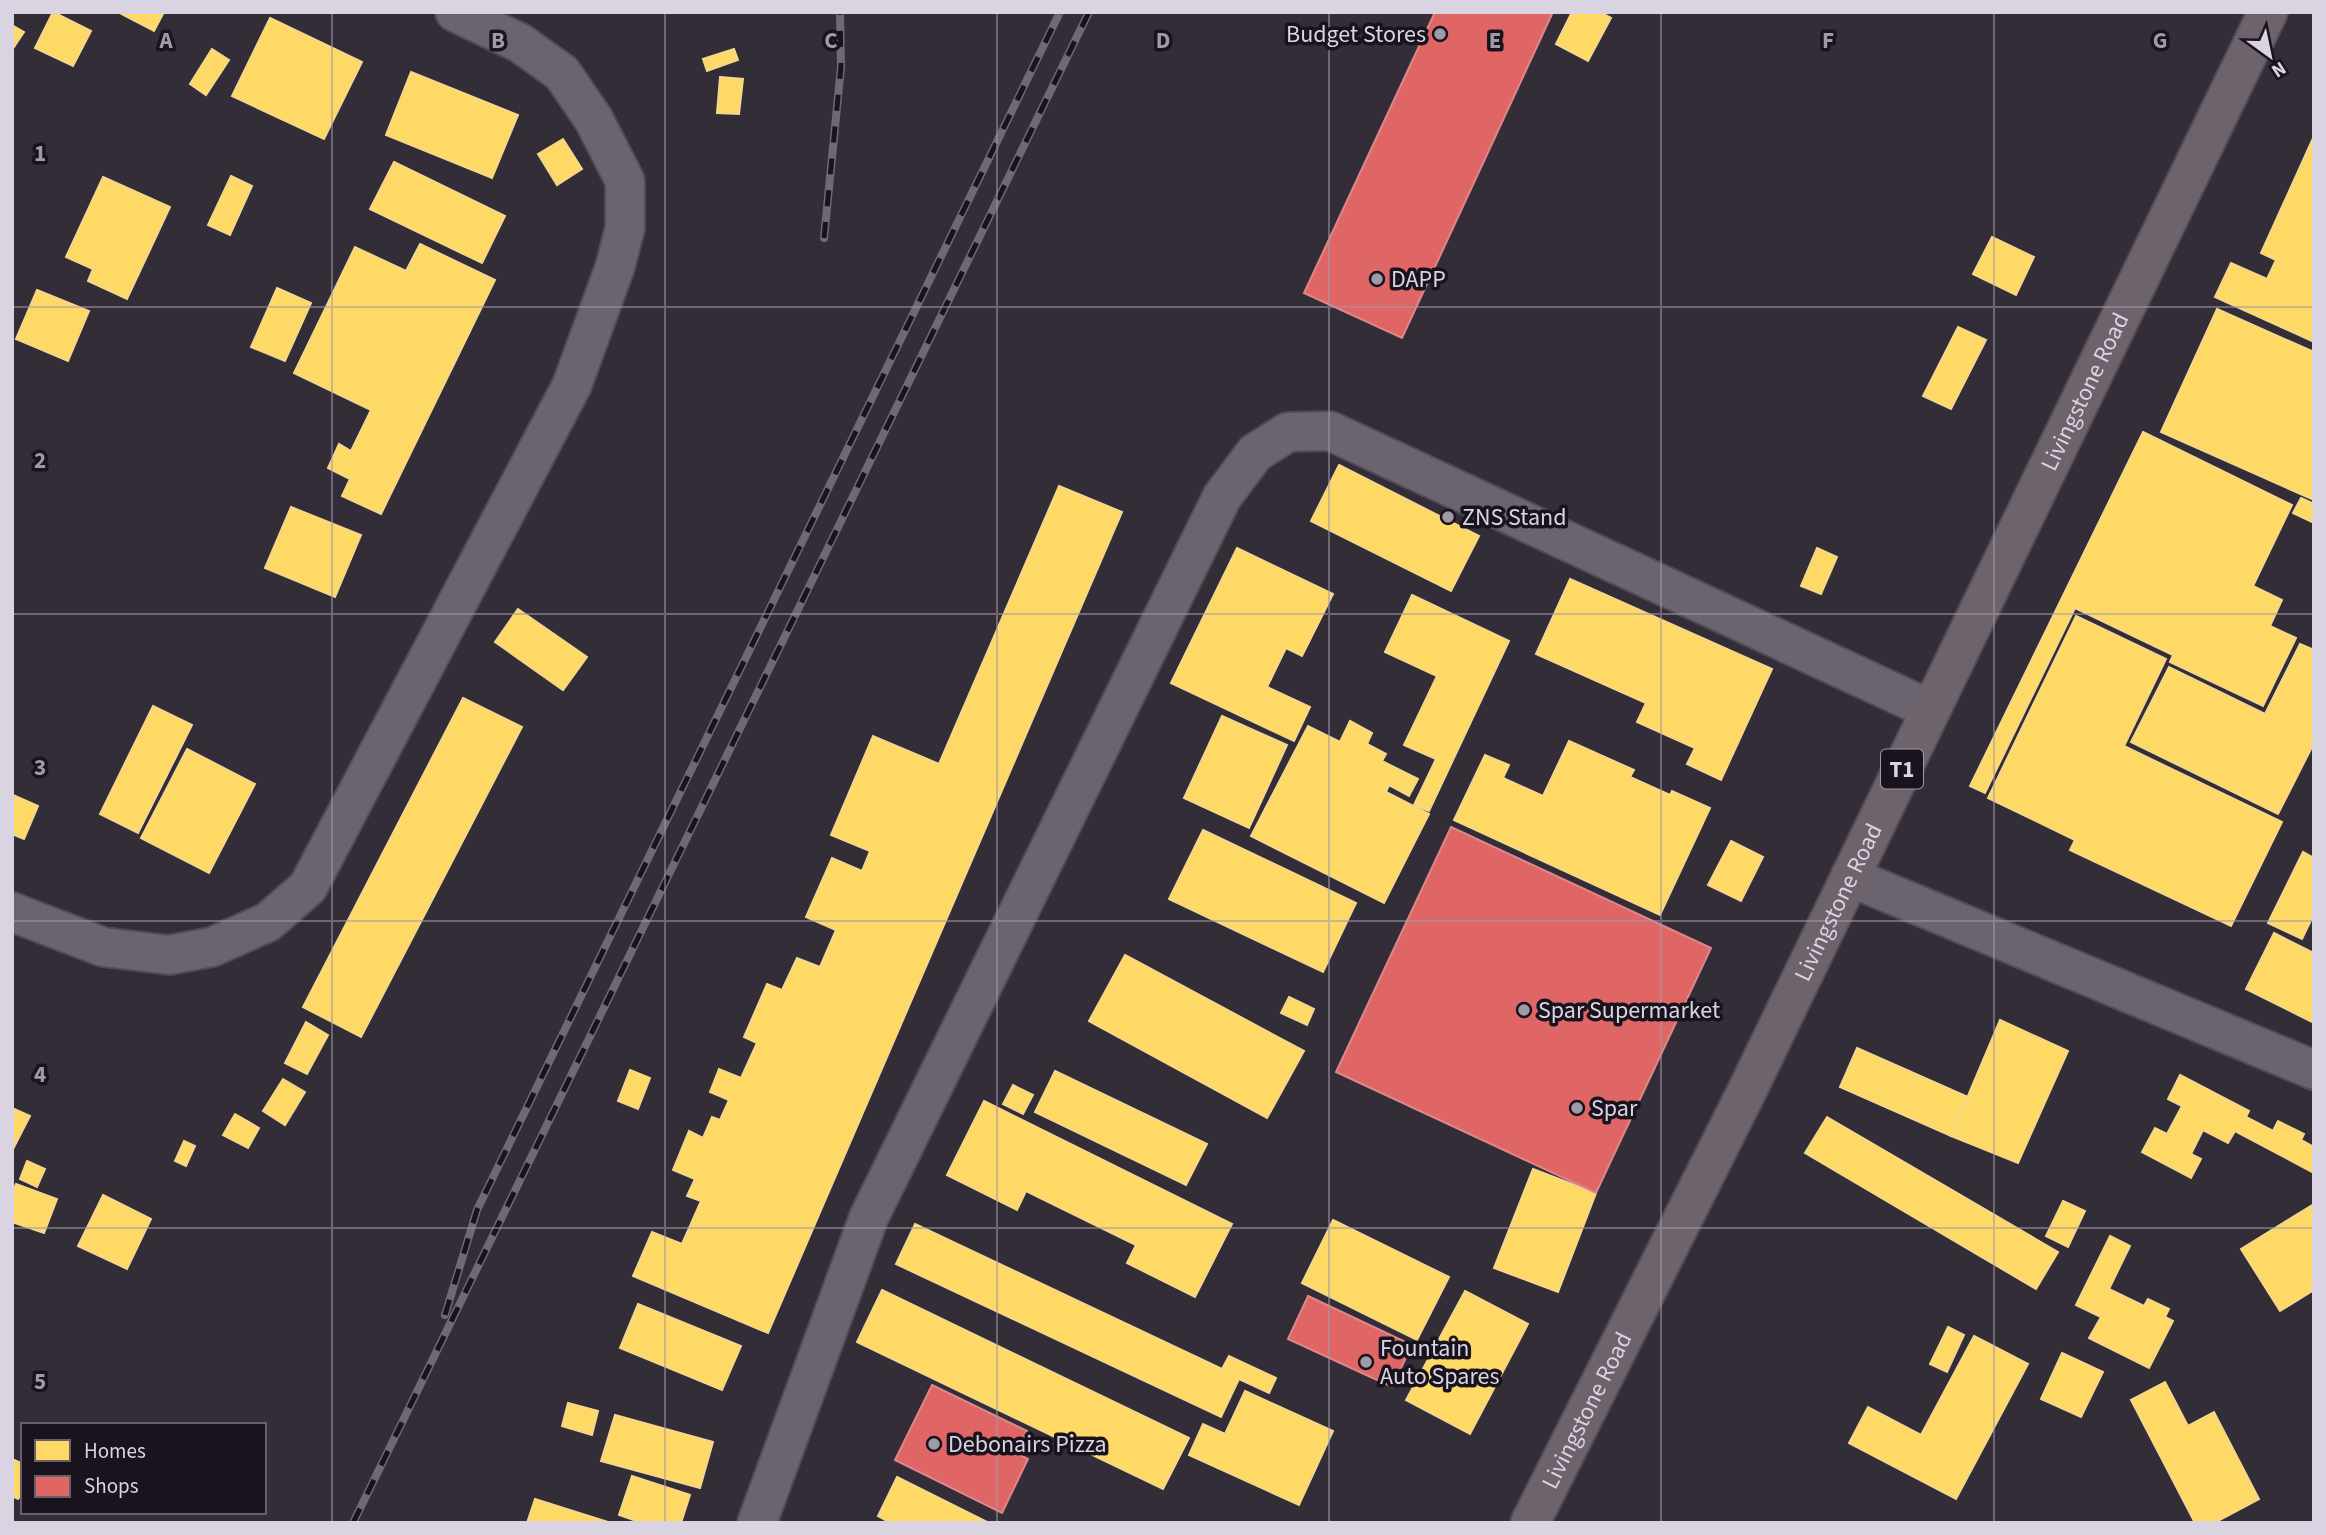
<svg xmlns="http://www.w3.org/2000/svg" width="2326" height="1535" font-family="'Source Sans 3',sans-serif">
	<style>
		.homes { fill: #ffd966; stroke: #f4d78b; stroke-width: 2 }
		.shops { fill: #e06666; stroke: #de878b; stroke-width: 2 }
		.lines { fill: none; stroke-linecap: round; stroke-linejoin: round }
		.minor-casing { stroke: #504b55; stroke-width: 42 }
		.highway-casing { stroke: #504b55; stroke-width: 42 }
		.minor { stroke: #69646d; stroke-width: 38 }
		.highway { stroke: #6e636c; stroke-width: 38 }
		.rail-casing { stroke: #6e6972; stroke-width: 8 }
		.rail { stroke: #18131d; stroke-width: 5; stroke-dasharray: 16; stroke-linecap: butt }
		.grid { fill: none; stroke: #a099a6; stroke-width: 2; stroke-opacity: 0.55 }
		.poi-dot { fill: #a099a6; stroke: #18131d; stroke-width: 2.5 }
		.labels { text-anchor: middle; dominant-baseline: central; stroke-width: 7; stroke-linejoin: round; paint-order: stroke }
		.shield { fill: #18131d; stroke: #a099a6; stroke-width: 2 }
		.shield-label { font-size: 23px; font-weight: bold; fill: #dad3e1 }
		.poi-label { font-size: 24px; fill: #dad3e1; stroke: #18131d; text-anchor: start }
		.street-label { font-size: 24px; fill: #dad3e1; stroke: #18131d }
		.grid-label { font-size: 23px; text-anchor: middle; font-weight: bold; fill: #a099a6; stroke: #18131d; stroke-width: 7; stroke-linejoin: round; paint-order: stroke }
	</style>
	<rect width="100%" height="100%" fill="#332d38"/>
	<g class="homes">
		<polygon points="53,12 91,31 73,66 35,48"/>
		<polygon points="118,12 164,12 154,31"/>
		<polygon points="1572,12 1600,12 1611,18 1588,61 1556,44"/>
		<polygon points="270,18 362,62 324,139 232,96"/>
		<polygon points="12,25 24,32 12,50"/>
		<polygon points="212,49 229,60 206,95 190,84"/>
		<polygon points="734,49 738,60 707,71 703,59"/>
		<polygon points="411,72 518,115 492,178 386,135"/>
		<polygon points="720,77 743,79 739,114 717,113"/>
		<polygon points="2314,136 2314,342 2215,297 2231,263 2267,279 2276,260 2261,253"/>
		<polygon points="563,139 582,169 557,185 538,154"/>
		<polygon points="394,162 505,216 482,263 370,209"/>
		<polygon points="231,176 252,186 230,235 208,225"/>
		<polygon points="103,177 170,207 127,299 88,281 93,269 66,257"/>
		<polygon points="1992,237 2034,257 2016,295 1973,274"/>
		<polygon points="420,244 495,280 381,514 342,496 350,479 328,468 339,444 351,451 371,410 294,373 355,247 406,271"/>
		<polygon points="277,288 311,303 285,361 251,347"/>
		<polygon points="37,290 89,311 68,361 16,339"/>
		<polygon points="2217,309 2314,352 2314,500 2161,432"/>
		<polygon points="1958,327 1986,340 1951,409 1923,396"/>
		<polygon points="2143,432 2292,505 2253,586 2282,600 2270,626 2296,638 2263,706 2170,662 2173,655 2075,608 1985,793 1970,786"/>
		<polygon points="1339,465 1479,536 1451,591 1311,521"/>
		<polygon points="1059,486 1122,512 768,1333 633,1276 652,1232 682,1244 701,1201 687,1196 695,1179 673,1170 689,1131 703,1138 712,1117 720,1120 729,1100 710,1092 719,1069 741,1078 757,1043 744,1037 767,984 782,990 797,958 820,967 836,930 806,917 832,858 862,871 870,851 831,835 873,736 939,764"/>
		<polygon points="2301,498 2314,504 2314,523 2293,513"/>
		<polygon points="291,507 361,535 335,597 265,568"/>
		<polygon points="1237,548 1333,594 1302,656 1286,648 1267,687 1310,707 1294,741 1171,683"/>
		<polygon points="1817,548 1837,557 1821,594 1801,586"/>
		<polygon points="1570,579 1772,669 1721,780 1687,764 1695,748 1637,722 1646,703 1536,654"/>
		<polygon points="1412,595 1509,641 1429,811 1414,805 1436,759 1404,745 1437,676 1385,652"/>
		<polygon points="518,609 587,657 563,690 495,642"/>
		<polygon points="2076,616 2166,659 2124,746 2282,822 2231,926 2070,850 2075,840 1988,798"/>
		<polygon points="2300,644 2314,650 2314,743 2278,814 2131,742 2169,667 2265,714"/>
		<polygon points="463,698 522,727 361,1037 303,1007"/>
		<polygon points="153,706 192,725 138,833 100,814"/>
		<polygon points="1222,716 1287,745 1249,828 1184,798"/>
		<polygon points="1350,721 1372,733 1367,744 1386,754 1382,761 1418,779 1409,796 1389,785 1386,792 1429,814 1384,903 1251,836 1308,726 1340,742"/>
		<polygon points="1569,741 1634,770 1630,777 1670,795 1672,791 1710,808 1660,915 1454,820 1485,755 1509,765 1503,778 1543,796"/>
		<polygon points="187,749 255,784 209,873 141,838"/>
		<polygon points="13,795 38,806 24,839 12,834"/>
		<polygon points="1203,830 1356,903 1323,972 1169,899"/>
		<polygon points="1731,841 1763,857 1741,901 1708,885"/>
		<polygon points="2303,852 2314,858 2314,914 2302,939 2268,923"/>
		<polygon points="2274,933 2314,953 2314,1023 2246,989"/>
		<polygon points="1125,955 1304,1051 1267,1118 1089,1021"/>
		<polygon points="1289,997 1314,1009 1307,1025 1281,1013"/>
		<polygon points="2000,1020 2068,1051 2018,1163 1951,1136"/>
		<polygon points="306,1022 328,1035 307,1074 285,1063"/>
		<polygon points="1857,1048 1968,1097 1951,1136 1840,1087"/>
		<polygon points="630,1070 650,1078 638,1109 618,1101"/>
		<polygon points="1055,1071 1207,1144 1186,1185 1035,1112"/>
		<polygon points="2180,1075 2249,1111 2246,1117 2273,1131 2278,1121 2304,1134 2301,1140 2314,1147 2314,1173 2235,1131 2228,1143 2203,1130 2191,1154 2201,1159 2191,1178 2142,1152 2155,1128 2167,1134 2182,1106 2168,1099"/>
		<polygon points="283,1079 305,1092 285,1125 263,1111"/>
		<polygon points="1013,1085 1033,1095 1023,1114 1003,1104"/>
		<polygon points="984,1101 1232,1224 1195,1297 1127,1263 1136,1245 1026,1191 1017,1210 947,1175"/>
		<polygon points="12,1108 30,1116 12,1151"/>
		<polygon points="235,1114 259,1128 248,1148 223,1135"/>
		<polygon points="1827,1117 2058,1252 2036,1289 1805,1153"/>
		<polygon points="184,1141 195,1146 186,1166 175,1161"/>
		<polygon points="27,1161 45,1169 37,1187 20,1179"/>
		<polygon points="1533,1169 1596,1193 1558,1292 1494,1268"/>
		<polygon points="16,1184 57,1199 44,1233 12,1222 12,1193"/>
		<polygon points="103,1195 151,1219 127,1269 78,1246"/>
		<polygon points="2063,1201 2085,1211 2068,1247 2046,1236"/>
		<polygon points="2314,1204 2314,1290 2280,1311 2241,1249"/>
		<polygon points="1333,1220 1449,1277 1417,1340 1302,1283"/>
		<polygon points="915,1224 1222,1369 1229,1356 1276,1378 1269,1393 1239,1379 1221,1417 896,1264"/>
		<polygon points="2110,1236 2130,1246 2109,1289 2144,1306 2148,1299 2169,1309 2165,1317 2173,1321 2149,1368 2089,1338 2101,1317 2076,1305"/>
		<polygon points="882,1290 1189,1438 1163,1489 857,1342"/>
		<polygon points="1465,1291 1528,1324 1470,1434 1406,1400"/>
		<polygon points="638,1304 741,1346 722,1390 620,1348"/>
		<polygon points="1948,1327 1964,1335 1947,1372 1930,1364"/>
		<polygon points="1974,1336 2028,1364 1956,1499 1849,1443 1868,1407 1921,1435"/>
		<polygon points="2062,1353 2103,1372 2081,1417 2041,1399"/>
		<polygon points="2165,1382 2188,1426 2214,1412 2259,1499 2214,1523 2195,1523 2131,1400"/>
		<polygon points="1245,1391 1333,1431 1299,1505 1189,1455 1203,1424 1225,1434"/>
		<polygon points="568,1403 598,1411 592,1435 562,1426"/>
		<polygon points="615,1415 713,1442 700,1488 601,1461"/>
		<polygon points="12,1459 23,1464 23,1492 18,1499 12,1496"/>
		<polygon points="632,1476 690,1495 681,1523 642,1523 619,1515"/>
		<polygon points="897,1477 989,1523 891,1523 878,1516"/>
		<polygon points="535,1499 611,1523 527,1523"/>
	</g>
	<g class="shops">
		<polygon points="1435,12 1553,12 1402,338 1304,293"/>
		<polygon points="1451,827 1711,948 1596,1193 1336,1072"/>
		<polygon points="1308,1296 1412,1345 1392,1387 1288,1339"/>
		<polygon points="932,1385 1027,1431 1016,1453 1028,1459 1002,1513 895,1460"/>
	</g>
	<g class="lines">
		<g class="minor-casing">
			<g id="minor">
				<polyline points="1850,877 2314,1070"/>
				<polyline points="12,912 103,947 169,955 212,947 268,922 308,887 572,385 615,267 625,228 625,181 594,120 562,73 520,43 455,12"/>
				<polyline points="757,1523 869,1217 1222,497 1255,453 1288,432 1330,431 1931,710"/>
			</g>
		</g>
		<g class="highway-casing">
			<g id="highway">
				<path id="s1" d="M1530,1523l215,-428 523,-1083"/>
			</g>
		</g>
		<use href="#minor" class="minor"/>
		<use href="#highway" class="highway"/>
		<g class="rail-casing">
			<g id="rail">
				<polyline points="824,238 841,67 840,12"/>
				<polyline points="445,1315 477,1210 1060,12"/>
				<polyline points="353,1523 1089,12"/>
			</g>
		</g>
		<use href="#rail" class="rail"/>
	</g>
	<path class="grid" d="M332,12v1511M665,12v1511M997,12v1511M1329,12v1511M1661,12v1511M1994,12v1511M12,307h2302M12,614h2302M12,921h2302M12,1228h2302"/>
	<g class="poi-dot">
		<circle cx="1440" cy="34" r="7"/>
		<circle cx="1377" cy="279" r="7"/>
		<circle cx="1448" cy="517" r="7"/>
		<circle cx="1524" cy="1010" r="7"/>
		<circle cx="1577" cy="1108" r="7"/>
		<circle cx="1366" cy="1362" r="7"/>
		<circle cx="934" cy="1444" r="7"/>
	</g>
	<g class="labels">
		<rect class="shield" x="1881" y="749.5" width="42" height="39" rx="5"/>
		<g class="shield-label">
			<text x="1902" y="769">T1</text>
		</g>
		<g class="poi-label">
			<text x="1426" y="34" text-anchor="end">Budget Stores</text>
			<text x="1391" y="279">DAPP</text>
			<text x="1462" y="517">ZNS Stand</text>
			<text x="1538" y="1010">Spar Supermarket</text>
			<text x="1591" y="1108">Spar</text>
			<text x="1380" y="1348">Fountain<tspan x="1380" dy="28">Auto Spares</tspan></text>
			<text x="948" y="1444">Debonairs Pizza</text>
		</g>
		<g class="street-label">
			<text stroke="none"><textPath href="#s1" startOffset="1260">Livingstone Road</textPath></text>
			<text stroke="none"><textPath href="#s1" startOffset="693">Livingstone Road</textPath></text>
			<text stroke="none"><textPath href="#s1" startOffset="126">Livingstone Road</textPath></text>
		</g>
	</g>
	<g class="grid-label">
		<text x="166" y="48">A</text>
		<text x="498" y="48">B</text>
		<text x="831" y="48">C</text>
		<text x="1163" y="48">D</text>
		<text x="1495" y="48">E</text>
		<text x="1828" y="48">F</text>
		<text x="2160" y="48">G</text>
		<text x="40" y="161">1</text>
		<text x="40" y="468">2</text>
		<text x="40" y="775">3</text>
		<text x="40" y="1082">4</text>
		<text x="40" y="1389">5</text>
	</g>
	<rect width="2326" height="1535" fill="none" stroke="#dad3e1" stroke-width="28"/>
	<rect x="21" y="1423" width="245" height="91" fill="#18131d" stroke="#66606b" stroke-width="2"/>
	<rect x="35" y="1440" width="35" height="21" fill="#ffd966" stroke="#66606b" stroke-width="2"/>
	<text x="84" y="1458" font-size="21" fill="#dad3e1">Homes</text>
	<rect x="35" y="1476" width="35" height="21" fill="#e06666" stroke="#66606b" stroke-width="2"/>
	<text x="84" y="1493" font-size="21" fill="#dad3e1">Shops</text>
	<g transform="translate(2270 56) rotate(147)" stroke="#18131d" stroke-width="5" paint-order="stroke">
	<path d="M0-5L12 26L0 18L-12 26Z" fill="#dad3e1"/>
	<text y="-10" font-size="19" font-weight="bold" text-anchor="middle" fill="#dad3e1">N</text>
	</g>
</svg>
